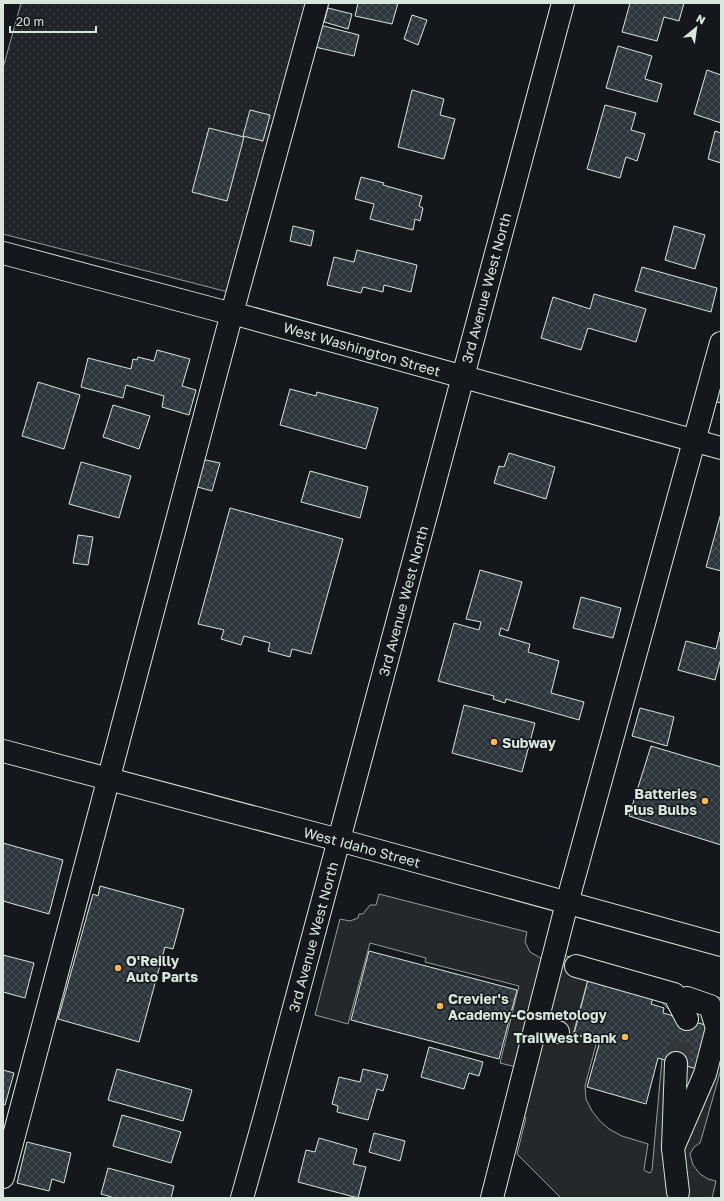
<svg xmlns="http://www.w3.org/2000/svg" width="724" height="1201" font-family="'Golos Text',sans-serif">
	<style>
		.park { fill: url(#park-dots); stroke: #939e99 }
		.parking { fill: #24282b; stroke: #939e99; fill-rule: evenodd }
		.building { fill: url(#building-cross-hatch); stroke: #d8e6dc }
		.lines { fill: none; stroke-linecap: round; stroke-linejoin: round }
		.minor-tunnel { stroke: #313739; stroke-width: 22; stroke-dasharray: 22 11; stroke-linecap: butt }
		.minor-casing { stroke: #d8e6dc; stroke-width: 24 }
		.highway-casing { stroke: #d8e6dc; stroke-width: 24 }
		.minor { stroke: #14181c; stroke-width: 22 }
		.highway { stroke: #14181c; stroke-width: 22 }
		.poi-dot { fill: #ffb74d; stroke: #14181c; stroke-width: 1.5 }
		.labels { text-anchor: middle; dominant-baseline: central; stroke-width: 3; stroke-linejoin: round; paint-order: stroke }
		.street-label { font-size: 14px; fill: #d8e6dc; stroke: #14181c }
		.poi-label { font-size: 14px; font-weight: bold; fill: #d8e6dc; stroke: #14181c; text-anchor: start }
	</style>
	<defs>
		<pattern id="park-dots" width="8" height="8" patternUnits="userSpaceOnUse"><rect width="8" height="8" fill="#202428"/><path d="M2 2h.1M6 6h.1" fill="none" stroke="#404447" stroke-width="1.8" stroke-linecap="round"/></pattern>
		<pattern id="building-cross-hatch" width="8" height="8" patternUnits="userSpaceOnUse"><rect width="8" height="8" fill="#2c363c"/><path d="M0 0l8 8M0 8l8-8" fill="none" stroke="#4a5358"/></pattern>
	</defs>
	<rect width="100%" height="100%" fill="#14181c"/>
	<polygon class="park" points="21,3 308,3 228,292 3,234 3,68"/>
	<g class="parking">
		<polygon points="379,894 527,932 525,942 530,952 544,960 516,1067 500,1063 519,986 425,962 426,958 370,943 348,1024 315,1015 340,919 350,921 358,918 359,914 363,914 370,905 376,905"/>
		<path d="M563,955l158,43v71l-18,64 -3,10 -6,4 -4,7 3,11 7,9 8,5 8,2 -4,17h-151l-44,-44 9,-36 -4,-2zM589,976l65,18 21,22 -13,43 -10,111 -2,3 -5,-2 -1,-2 4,-25 -26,-8 -13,-7 -9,-8 -8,-10 -6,-12 -1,-13 12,-45 -24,-7z"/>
	</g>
	<g class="building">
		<polygon points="358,3 398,3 392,24 355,16"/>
		<polygon points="630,3 684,3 679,21 664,17 657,41 622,32"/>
		<polygon points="328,8 352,14 348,29 324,22"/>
		<polygon points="412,15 427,20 418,45 404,39"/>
		<polygon points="320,25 359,35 354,56 315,47"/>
		<polygon points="618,46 652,56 645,79 662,84 657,102 606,88"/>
		<polygon points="707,70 721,75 721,123 694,114"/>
		<polygon points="412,90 444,99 440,115 455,119 444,159 398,147"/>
		<polygon points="605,105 636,113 631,130 645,134 637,161 626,157 620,178 587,169"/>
		<polygon points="250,110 270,115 263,141 243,136"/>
		<polygon points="209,128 244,137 227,201 192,192"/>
		<polygon points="715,131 721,133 721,163 708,159"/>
		<polygon points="361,177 384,183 383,185 422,196 419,206 423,208 420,221 415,219 413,230 370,219 374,204 355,199"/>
		<polygon points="293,226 314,231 311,246 290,241"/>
		<polygon points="674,226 705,235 695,269 665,260"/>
		<polygon points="357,250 417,265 411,292 384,285 383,292 363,287 361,293 327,285 334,257 354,262"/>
		<polygon points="642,267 717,288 711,312 635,291"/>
		<polygon points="594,294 646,309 636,342 588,328 581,350 541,338 553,297 590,309"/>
		<polygon points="157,350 190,359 182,386 196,390 189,415 162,407 164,396 126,385 123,398 81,387 88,358 131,369 133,359 137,360 138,357 154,361"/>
		<polygon points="721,373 721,403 713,401"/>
		<polygon points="38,382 80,395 64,449 22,436"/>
		<polygon points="290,389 316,396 317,392 378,408 366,449 280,425"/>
		<polygon points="113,405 150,416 139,449 103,437"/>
		<polygon points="509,453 555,467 546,499 494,483 499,466 504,467"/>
		<polygon points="201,459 220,463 212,491 194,486"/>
		<polygon points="81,462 131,476 119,518 69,504"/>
		<polygon points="310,471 368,487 360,518 301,502"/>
		<polygon points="230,508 343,539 311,654 292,649 290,657 268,651 270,643 244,636 241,645 221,639 224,630 198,624"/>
		<polygon points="721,513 721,571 706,567"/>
		<polygon points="78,535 93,537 88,565 73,563"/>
		<polygon points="480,570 522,582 508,631 501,628 499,635 530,644 528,652 559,661 551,693 584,702 579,720 506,699 505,703 493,699 494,696 438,681 454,623 479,630 481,622 466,619"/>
		<polygon points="581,597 621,608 613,638 573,628"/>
		<polygon points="720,632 721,658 715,680 678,670 686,641 716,649"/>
		<polygon points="464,705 535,723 522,772 452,753"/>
		<polygon points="640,708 674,717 667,746 632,736"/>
		<polygon points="651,746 721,767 721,845 629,816"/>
		<polygon points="3,843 63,860 49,914 3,901"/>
		<polygon points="100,886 184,909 173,949 165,947 139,1042 58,1019 93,894 98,896"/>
		<polygon points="369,951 517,990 499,1059 351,1020"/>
		<polygon points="3,955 34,963 25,998 3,992"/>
		<polygon points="589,976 654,995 651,1004 664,1008 663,1013 709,1026 697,1069 658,1058 646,1104 587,1087 600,1041 574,1034"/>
		<polygon points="429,1047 483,1062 479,1076 469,1073 464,1089 421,1077"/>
		<polygon points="117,1069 192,1090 183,1121 108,1100"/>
		<polygon points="363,1069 388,1075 383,1091 377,1089 368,1120 337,1112 338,1106 332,1104 339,1077 360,1082"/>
		<polygon points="3,1070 14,1073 5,1105 3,1104"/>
		<polygon points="122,1115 181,1132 171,1163 113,1146"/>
		<polygon points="374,1133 405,1141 400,1161 369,1152"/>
		<polygon points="319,1138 357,1149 353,1164 366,1167 358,1198 298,1182 306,1150 315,1152"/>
		<polygon points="27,1142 71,1153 64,1183 52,1179 49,1191 17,1183"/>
		<polygon points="108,1168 174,1186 171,1198 115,1198 101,1194"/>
	</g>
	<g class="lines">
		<polyline class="minor-tunnel" points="676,1063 687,1019"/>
		<g class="minor-casing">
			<g id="minor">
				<polyline points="3,253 221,311 232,313 721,448"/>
				<polyline points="576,966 674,994 687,1019"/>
				<polyline points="536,1026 558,1032"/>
				<polyline points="676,1063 673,1148 678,1192"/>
				<polyline points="673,1148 705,1074 717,1028 710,1006 687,998"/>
				<polyline points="3,1177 232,313 317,3"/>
				<polyline points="242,1198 265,1116 563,3"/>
				<polyline points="492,1198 567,903 721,343"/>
			</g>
		</g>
		<g class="highway-casing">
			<polyline id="highway" points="3,751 339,840 721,945"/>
		</g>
		<use href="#minor" class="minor"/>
		<use href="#highway" class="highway"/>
	</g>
	<g class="poi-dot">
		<circle cx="494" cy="742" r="4"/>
		<circle cx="705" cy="801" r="4"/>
		<circle cx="118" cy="968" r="4"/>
		<circle cx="440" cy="1006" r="4"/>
		<circle cx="625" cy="1037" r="4"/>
	</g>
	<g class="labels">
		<g class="street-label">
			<text transform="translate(486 288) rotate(-75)">3rd Avenue West North</text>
			<text transform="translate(362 349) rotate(16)">West Washington Street</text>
			<text transform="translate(403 601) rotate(-75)">3rd Avenue West North</text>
			<text transform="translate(362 847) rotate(15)">West Idaho Street</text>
			<text transform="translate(313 937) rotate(-75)">3rd Avenue West North</text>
		</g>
		<g class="poi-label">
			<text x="502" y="742">Subway</text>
			<text x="697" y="793" text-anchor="end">Batteries<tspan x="697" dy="16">Plus Bulbs</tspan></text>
			<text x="126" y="960">O'Reilly<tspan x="126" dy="16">Auto Parts</tspan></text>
			<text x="448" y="998">Crevier's<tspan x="448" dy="16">Academy-Cosmetology</tspan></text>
			<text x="617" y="1037" text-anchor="end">TrailWest Bank</text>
		</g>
	</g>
	<rect width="724" height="1201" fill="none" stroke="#d8e6dc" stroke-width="8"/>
	<g transform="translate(696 28) rotate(29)" stroke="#14181c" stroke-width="3" paint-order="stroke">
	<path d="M0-3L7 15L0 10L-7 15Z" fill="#d8e6dc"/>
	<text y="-6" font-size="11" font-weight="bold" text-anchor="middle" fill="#d8e6dc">N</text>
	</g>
	<path d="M10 26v6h86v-6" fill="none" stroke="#d8e6dc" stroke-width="2"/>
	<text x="16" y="26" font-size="12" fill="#d8e6dc" stroke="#14181c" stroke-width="3" paint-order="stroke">20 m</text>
</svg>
